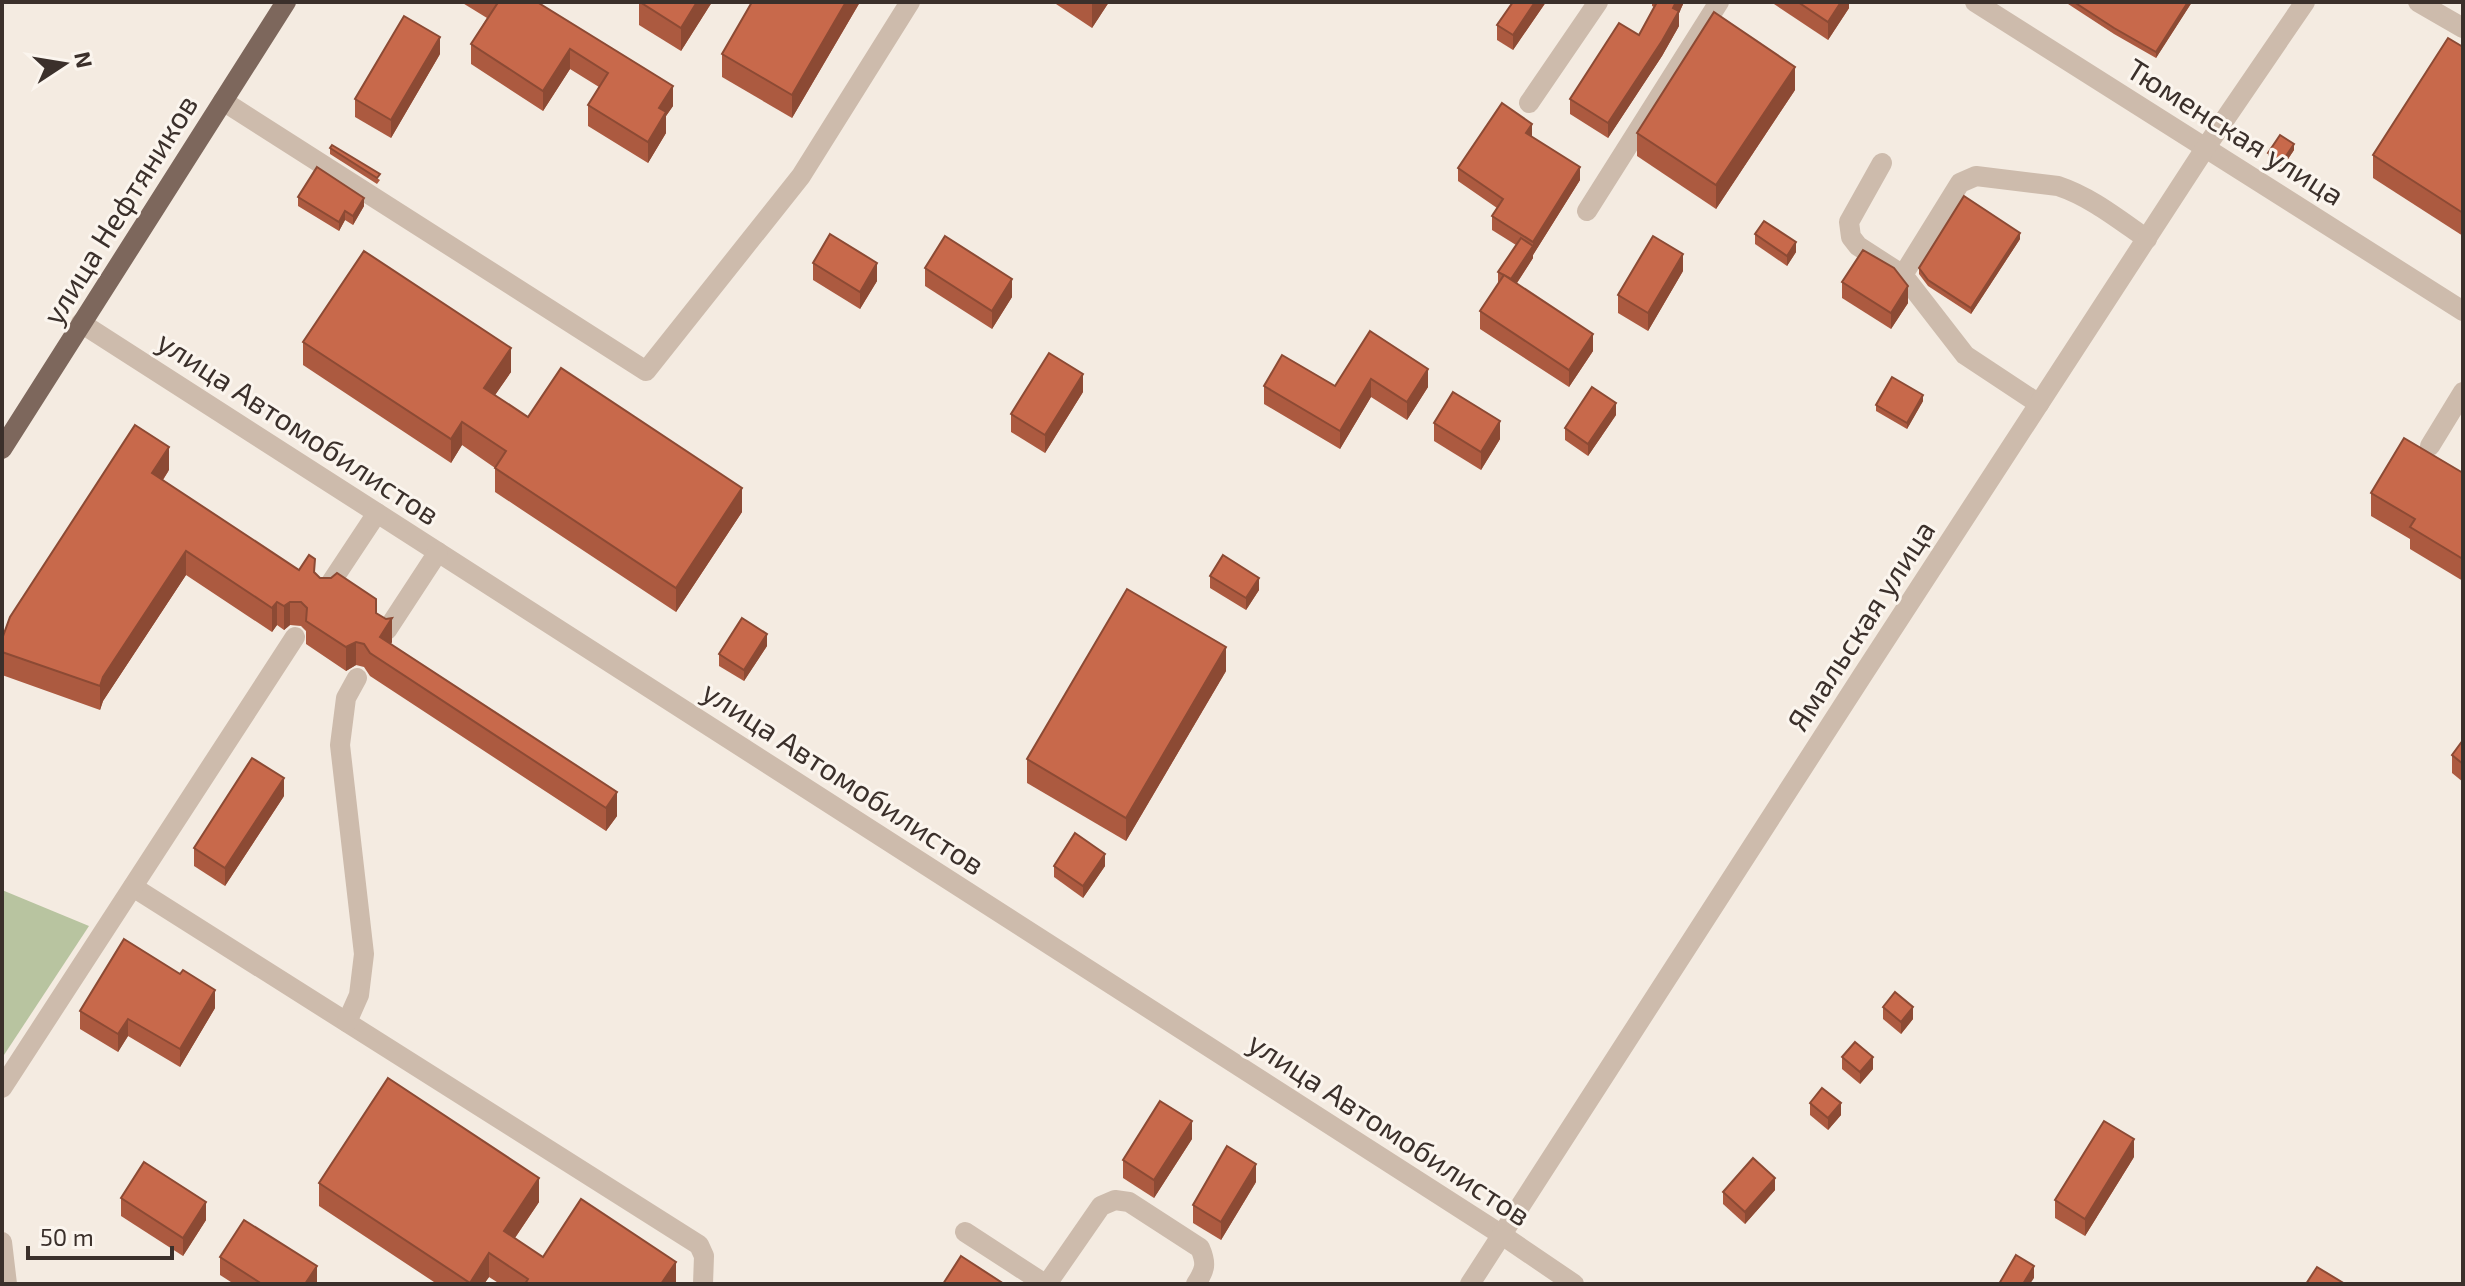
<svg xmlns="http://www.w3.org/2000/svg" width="2465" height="1286" font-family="'Exo 2',sans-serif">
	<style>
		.green { fill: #b8c4a0 }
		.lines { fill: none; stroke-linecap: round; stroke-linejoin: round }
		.minor { stroke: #cdbbac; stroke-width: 20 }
		.major { stroke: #7d675c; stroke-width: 20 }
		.wall { fill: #ac5a40 }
		.shaded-wall { fill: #8c4a34 }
		.building { fill: #c8694b; stroke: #8c4a34; stroke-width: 2 }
		.labels { text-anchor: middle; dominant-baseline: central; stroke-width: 6; stroke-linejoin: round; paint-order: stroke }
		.street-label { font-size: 30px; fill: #3b302b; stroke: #fbf5ee }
	</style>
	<rect width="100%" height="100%" fill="#f4ebe1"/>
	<polygon class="green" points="2,890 89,926 2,1058"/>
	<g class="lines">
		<g class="minor">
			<polyline points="1975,2 2463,311"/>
			<polyline points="2418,2 2463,28"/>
			<polyline points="223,101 646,371 801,176 910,2"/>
			<polyline points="1529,103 1598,2"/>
			<polyline points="1882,163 1849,222 1851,237 1858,246 1903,275 1965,355 2039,404"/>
			<polyline points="1587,211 1719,2"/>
			<path d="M1903,275l57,-92 16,-7 82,10c33,11 60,33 89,53"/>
			<polyline points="81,323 1502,1235 1574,1284"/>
			<polyline points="2430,446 2463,392"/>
			<polyline points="326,590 377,513"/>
			<polyline points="387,630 438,552"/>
			<polyline points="133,887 699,1245 704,1256 703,1284"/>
			<polyline points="347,1022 359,995 364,954 340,745 346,698 357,678"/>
			<polyline points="2,1088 295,637"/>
			<polyline points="965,1232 1045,1284"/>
			<polyline points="2,1242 7,1284"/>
			<path d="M1047,1284l54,-78 14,-6 14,2 71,46c7,16 5,22 -4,36"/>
			<polyline points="1470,1284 1862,676 2206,147 2305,2"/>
		</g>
		<polyline class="major" points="2,449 286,2"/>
	</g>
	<g class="wall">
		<polygon points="461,2 537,2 673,106 666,116 666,133 648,163 588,126 588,105 599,87 570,69 543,111 471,64 471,44 487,18"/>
		<polygon points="639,2 712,2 681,51 639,25"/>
		<polygon points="752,2 860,2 792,118 722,77 722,54"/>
		<polygon points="1053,2 1109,2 1092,28"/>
		<polygon points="1513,2 1546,2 1513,50 1497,40 1497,25"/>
		<polygon points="1652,2 1684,2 1679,13 1679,26 1662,56 1608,138 1570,114 1570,99 1639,35 1654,7 1652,6"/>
		<polygon points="1771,2 1849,2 1849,8 1828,40"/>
		<polygon points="2065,2 2192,2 2156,58 2114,34"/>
		<polygon points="2463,47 2463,236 2373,178 2373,155"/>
		<polygon points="440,54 391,138 355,117 355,99"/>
		<polygon points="1795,90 1716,209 1637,156 1637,133"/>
		<polygon points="1532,137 1580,180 1533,255 1533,258 1517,283 1593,351 1569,387 1480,329 1480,311 1498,284 1498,272 1516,245 1492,230 1492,216 1497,208 1458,181 1458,168"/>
		<polygon points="330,148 380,180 377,184 330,154"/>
		<polygon points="2294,150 2282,168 2268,159 2268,153"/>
		<polygon points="298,197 364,206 353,225 345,220 339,231 298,206"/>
		<polygon points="1755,234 1796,252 1787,266 1755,244"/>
		<polygon points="2020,239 1971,314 1928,286 1919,274 1919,268"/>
		<polygon points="813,263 877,281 860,309 813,280"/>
		<polygon points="925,268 1012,297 992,329 925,286"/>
		<polygon points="1683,271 1648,331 1618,313 1618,295"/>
		<polygon points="1842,282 1908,303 1891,329 1842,298"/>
		<polygon points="1370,331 1428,387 1407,420 1371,397 1340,449 1264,404 1264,386 1335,386"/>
		<polygon points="303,342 511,372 495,395 528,417 742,512 676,612 495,492 495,468 462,445 451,463 303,365"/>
		<polygon points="1083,392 1045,453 1011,432 1011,414"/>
		<polygon points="1923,401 1907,429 1876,411 1876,405"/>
		<polygon points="1616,415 1588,456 1565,440 1565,428"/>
		<polygon points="1434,423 1500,439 1481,470 1434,441"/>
		<polygon points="169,470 163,480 299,570 315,573 320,578 376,613 392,642 391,644 617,816 606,831 370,676 364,667 356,665 346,671 306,644 306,631 301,626 290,625 284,630 277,625 272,632 186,575 103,701 100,710 2,675 2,639"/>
		<polygon points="2463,473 2463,581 2410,549 2410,539 2371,516 2371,493"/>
		<polygon points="1210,576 1259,590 1246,610 1210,588"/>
		<polygon points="767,646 744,681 719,666 719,654"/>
		<polygon points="1226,671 1126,841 1027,783 1027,759"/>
		<polygon points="2463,740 2463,782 2452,773 2452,755"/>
		<polygon points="284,796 225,886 194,866 194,848"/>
		<polygon points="1054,866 1105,866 1083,898 1054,877"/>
		<polygon points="1883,1007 1913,1019 1901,1034 1883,1019"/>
		<polygon points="215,1008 180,1067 128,1036 118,1052 80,1029 80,1011"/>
		<polygon points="1842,1057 1873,1069 1860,1084 1842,1069"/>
		<polygon points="1810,1103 1841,1115 1828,1130 1810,1115"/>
		<polygon points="1192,1139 1154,1198 1123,1178 1123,1160"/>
		<polygon points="2134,1157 2085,1236 2055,1218 2055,1200"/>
		<polygon points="1256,1182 1221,1240 1193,1223 1193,1205"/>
		<polygon points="319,1183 539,1202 515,1238 543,1257 676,1284 500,1284 489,1277 484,1284 437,1284 319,1206"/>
		<polygon points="1775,1190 1745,1224 1723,1204 1723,1192"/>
		<polygon points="121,1198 206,1220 183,1256 121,1216"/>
		<polygon points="220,1257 317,1266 317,1284 234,1284 220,1275"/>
	</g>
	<g class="shaded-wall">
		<polygon points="697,2 712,2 681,51 681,28"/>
		<polygon points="846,2 860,2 792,118 792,95"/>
		<polygon points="1094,2 1109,2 1092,28 1092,4"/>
		<polygon points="1535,2 1546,2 1513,50 1513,35"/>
		<polygon points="1676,2 1684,2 1679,13 1679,26 1662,56 1608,138 1608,123"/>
		<polygon points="1841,2 1849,2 1849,8 1828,40 1828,22"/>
		<polygon points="2188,2 2192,2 2156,58 2156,52"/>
		<polygon points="440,37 440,54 391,138 391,120"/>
		<polygon points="570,49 570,69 543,111 543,91"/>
		<polygon points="1795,67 1795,90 1716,209 1716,185"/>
		<polygon points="673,86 673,106 666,116 666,133 648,163 648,142 659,108"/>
		<polygon points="1532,124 1532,137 1526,133"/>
		<polygon points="2294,144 2294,150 2282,168 2282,162"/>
		<polygon points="1580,167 1580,180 1533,255 1533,258 1511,292 1511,280 1533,247 1533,242"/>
		<polygon points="364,198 364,206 353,225 353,216"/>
		<polygon points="345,211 345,220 339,231 339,222"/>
		<polygon points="2020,233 2020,239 1971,314 1971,308"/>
		<polygon points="1796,242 1796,252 1787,266 1787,256"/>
		<polygon points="1683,254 1683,271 1648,331 1648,313"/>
		<polygon points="877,263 877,281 860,309 860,292"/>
		<polygon points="1012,279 1012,297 992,329 992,311"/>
		<polygon points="1908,286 1908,303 1891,329 1891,313"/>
		<polygon points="1593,334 1593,351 1569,387 1569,370"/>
		<polygon points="511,348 511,372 484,411 484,388"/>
		<polygon points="1428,369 1428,387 1407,420 1407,402"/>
		<polygon points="1083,374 1083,392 1045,453 1045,435"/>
		<polygon points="1371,379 1371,397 1340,449 1340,431"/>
		<polygon points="1923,395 1923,401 1907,429 1907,423"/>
		<polygon points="1616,403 1616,415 1588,456 1588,444"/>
		<polygon points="1500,421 1500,439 1481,470 1481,452"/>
		<polygon points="462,422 462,445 451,463 451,439"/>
		<polygon points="169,447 169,470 152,496 152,473"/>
		<polygon points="742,488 742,512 676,612 676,588"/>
		<polygon points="186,551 186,575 103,701 100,710 100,686 103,677"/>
		<polygon points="1259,578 1259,590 1246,610 1246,598"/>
		<polygon points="277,602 277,625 272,632 272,608"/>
		<polygon points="290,602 290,625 284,630 284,606"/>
		<polygon points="392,618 392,642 380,660 380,637"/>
		<polygon points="767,634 767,646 744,681 744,670"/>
		<polygon points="356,642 356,665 346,671 346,647"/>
		<polygon points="1226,647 1226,671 1126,841 1126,818"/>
		<polygon points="284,778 284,796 225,886 225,868"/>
		<polygon points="617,792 617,816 606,831 606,808"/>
		<polygon points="1105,854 1105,866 1083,898 1083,886"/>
		<polygon points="215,990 215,1008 180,1067 180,1049"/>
		<polygon points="1913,1007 1913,1019 1901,1034 1901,1022"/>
		<polygon points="128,1019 128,1036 118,1052 118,1034"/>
		<polygon points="1873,1057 1873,1069 1860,1084 1860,1072"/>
		<polygon points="1841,1103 1841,1115 1828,1130 1828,1118"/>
		<polygon points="1192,1121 1192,1139 1154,1198 1154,1180"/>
		<polygon points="2134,1139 2134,1157 2085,1236 2085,1219"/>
		<polygon points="1256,1164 1256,1182 1221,1240 1221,1222"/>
		<polygon points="539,1178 539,1202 504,1254 504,1231"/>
		<polygon points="1775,1178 1775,1190 1745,1224 1745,1212"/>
		<polygon points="206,1202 206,1220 183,1256 183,1238"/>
		<polygon points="489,1253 489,1277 484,1284 470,1284"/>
		<polygon points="676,1262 676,1284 661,1284"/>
		<polygon points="317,1266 317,1284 305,1284"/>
		<polygon points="2034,1266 2034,1278 2030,1284 2023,1284"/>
	</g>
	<g class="building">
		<polygon points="494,2 537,2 673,86 659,108 666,112 648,142 588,105 608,73 570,49 543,91 471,44 497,4"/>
		<polygon points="640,2 697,2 681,28"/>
		<polygon points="752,2 846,2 792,95 722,54"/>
		<polygon points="1513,2 1535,2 1513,35 1497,25"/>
		<polygon points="1657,2 1676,2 1673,8 1679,11 1662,41 1608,123 1570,99 1619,23 1639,35"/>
		<polygon points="1798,2 1841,2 1828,22"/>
		<polygon points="2074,2 2188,2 2156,52 2114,28"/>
		<polygon points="1714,12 1795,67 1716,185 1637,133"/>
		<polygon points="404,16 440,37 391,120 355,99"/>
		<polygon points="2448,38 2463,47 2463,213 2373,155"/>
		<polygon points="1502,103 1532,124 1526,133 1580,167 1533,242 1492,216 1503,199 1458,168"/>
		<polygon points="2280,135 2294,144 2282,162 2268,153"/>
		<polygon points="332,145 380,174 377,178 330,148"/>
		<polygon points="317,167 364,198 353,216 345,211 339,222 298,197"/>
		<polygon points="1964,196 2020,233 1971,308 1928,280 1919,268"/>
		<polygon points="1764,221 1796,242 1787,256 1755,234"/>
		<polygon points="830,234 877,263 860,292 813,263"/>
		<polygon points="945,236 1012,279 992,311 925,268"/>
		<polygon points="1653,236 1683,254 1648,313 1618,295"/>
		<polygon points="1521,238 1533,246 1511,279 1498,272"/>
		<polygon points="1863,250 1894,268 1908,286 1891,313 1842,282"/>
		<polygon points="364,251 511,348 484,388 528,417 561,368 742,488 676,588 495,468 506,451 462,422 451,439 303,342"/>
		<polygon points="1504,275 1593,334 1569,370 1480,311"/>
		<polygon points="1370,331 1428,369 1407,402 1371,379 1340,431 1264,386 1282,355 1335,386"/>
		<polygon points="1049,353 1083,374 1045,435 1011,414"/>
		<polygon points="1892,377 1923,395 1907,423 1876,405"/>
		<polygon points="1592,387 1616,403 1588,444 1565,428"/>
		<polygon points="1453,392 1500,421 1481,452 1434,423"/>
		<polygon points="135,425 169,447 152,473 299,570 309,555 315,559 314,572 320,578 331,578 337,573 376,599 376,613 386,619 392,618 380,637 617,792 606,808 370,653 364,644 356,642 346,647 306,621 307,608 301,602 290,602 284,606 277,602 272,608 186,551 103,677 100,686 2,652 2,639 10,617"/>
		<polygon points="2404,438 2463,473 2463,559 2410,527 2415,519 2371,493"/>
		<polygon points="1223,555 1259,578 1246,598 1210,576"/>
		<polygon points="1127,589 1226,647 1126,818 1027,759"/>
		<polygon points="742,618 767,634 744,670 719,654"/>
		<polygon points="2463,740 2463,764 2452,755"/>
		<polygon points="252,758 284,778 225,868 194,848"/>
		<polygon points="1075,833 1105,854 1083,886 1054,866"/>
		<polygon points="124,939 180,974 183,970 215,990 180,1049 128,1019 118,1034 80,1011"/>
		<polygon points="1895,992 1913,1007 1901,1022 1883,1007"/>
		<polygon points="1855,1042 1873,1057 1860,1072 1842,1057"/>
		<polygon points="388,1078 539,1178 504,1231 543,1257 581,1199 676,1262 661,1284 525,1284 528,1279 489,1253 470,1283 319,1183"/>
		<polygon points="1822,1088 1841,1103 1828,1118 1810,1103"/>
		<polygon points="1160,1101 1192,1121 1154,1180 1123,1160"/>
		<polygon points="2104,1121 2134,1139 2085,1219 2055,1200"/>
		<polygon points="1227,1146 1256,1164 1221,1222 1193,1205"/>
		<polygon points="1753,1158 1775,1178 1745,1212 1723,1192"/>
		<polygon points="144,1162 206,1202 183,1238 121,1198"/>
		<polygon points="244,1220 317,1266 305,1284 262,1284 220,1257"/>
		<polygon points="2016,1255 2034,1266 2023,1284 1999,1284"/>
		<polygon points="961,1256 1004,1284 943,1284"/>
		<polygon points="2317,1267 2345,1284 2306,1284"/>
	</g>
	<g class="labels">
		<g class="street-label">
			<text transform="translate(2236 131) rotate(32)">Тюменская улица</text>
			<text transform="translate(119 209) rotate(-58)">улица Нефтяников</text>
			<text transform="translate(299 427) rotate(33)">улица Автомобилистов</text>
			<text transform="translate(1860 625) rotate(-57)">Ямальская улица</text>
			<text transform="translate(844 777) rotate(33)">улица Автомобилистов</text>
			<text transform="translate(1390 1128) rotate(33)">улица Автомобилистов</text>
		</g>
	</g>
	<rect width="2465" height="1286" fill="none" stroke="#3b302b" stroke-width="8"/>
	<g transform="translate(64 64) rotate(78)" stroke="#fbf5ee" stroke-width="6" paint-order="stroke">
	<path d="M0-6L14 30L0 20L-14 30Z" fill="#3b302b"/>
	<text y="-12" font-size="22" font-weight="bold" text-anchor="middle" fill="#3b302b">N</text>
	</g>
	<path d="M28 1246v12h144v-12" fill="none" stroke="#3b302b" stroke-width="4"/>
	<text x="40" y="1246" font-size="24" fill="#3b302b" stroke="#fbf5ee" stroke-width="6" paint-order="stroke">50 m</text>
</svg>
